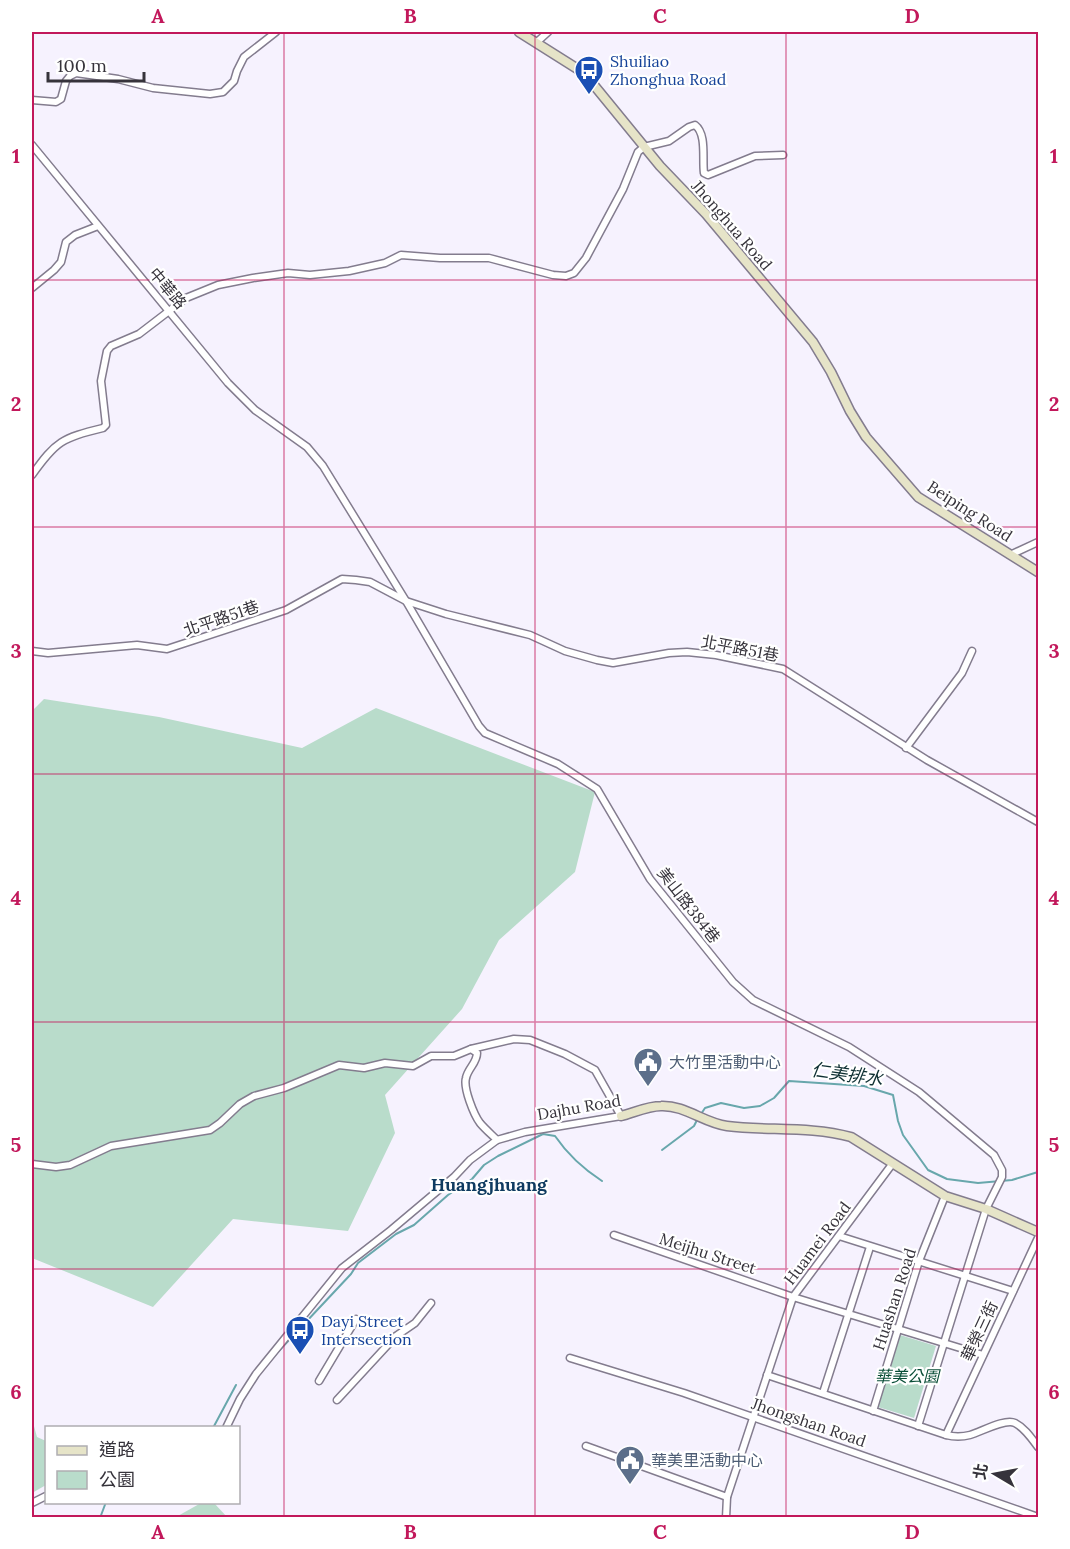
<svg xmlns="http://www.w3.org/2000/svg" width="1070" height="1549" font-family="Lora,'Noto Sans TC',serif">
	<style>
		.green { fill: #b9dccb }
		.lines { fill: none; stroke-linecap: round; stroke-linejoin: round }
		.stream { stroke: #68a7ac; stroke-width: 2 }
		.street-casing { stroke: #837c8e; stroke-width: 9 }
		.secondary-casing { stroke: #837c8e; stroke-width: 11 }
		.street { stroke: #fff; stroke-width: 6 }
		.secondary { stroke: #e6e4c8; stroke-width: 8 }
		.grid { fill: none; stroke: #c2185b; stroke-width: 1.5; stroke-opacity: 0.55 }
		.labels { text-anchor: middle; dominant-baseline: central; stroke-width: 4.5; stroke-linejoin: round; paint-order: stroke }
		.transit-label { font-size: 16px; fill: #164399; stroke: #fff; text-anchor: start }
		.street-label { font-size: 16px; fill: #36333b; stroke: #fff }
		.service-label { font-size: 16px; fill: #4e5e75; stroke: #fff; text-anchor: start }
		.park-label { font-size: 16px; font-style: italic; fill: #094e37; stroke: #fff }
		.water-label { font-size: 18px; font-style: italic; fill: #0e2f32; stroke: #fff }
		.neighbourhood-label { font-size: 18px; font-weight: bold; fill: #0f3b60; stroke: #fff }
		.neatline { fill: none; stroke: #c2185b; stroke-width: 2 }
		.grid-label { font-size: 20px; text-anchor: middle; font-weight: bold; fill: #c2185b }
	</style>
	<rect width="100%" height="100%" fill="#f6f2fe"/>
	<g class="green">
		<polygon points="44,699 159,717 302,748 376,708 595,792 575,872 499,940 462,1009 385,1095 395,1133 348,1231 233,1219 153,1307 32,1258 32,711"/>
		<polygon points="900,1335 936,1346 914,1418 878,1407"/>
		<polygon points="32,1419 37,1437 46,1441 46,1485 32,1493"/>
		<polygon points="201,1503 214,1503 227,1517 176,1517"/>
	</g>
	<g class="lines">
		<g class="stream">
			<polyline points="701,1114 705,1108 721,1103 744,1108 760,1106 774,1098 789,1081 864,1086 893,1095 898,1121 903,1135 928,1170 947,1179 978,1183 1012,1180 1038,1172"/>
			<polyline points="662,1150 694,1126 698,1118"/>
			<path d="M275,1355l76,-81 7,-11 38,-29 18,-9 34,-30 24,-16 12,-14 14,-9 45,-22 12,2c13,19 27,32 47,45"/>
			<polyline points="213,1428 236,1385"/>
			<polyline points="100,1518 106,1502"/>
		</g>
		<g class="street-casing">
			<g id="street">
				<polyline points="537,42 548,32"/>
				<polyline points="32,100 56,102 61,99 66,81 70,76 76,73 118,79 153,88 210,94 223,92 234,81 237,71 244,57 276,32"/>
				<polyline points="32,145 228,383 255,410 307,447 323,466 406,601 479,726 485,733 558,764 597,789 650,879 733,982 753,1000 849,1047 919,1092 994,1155 1002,1170 1002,1177 986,1209 918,1426"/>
				<polyline points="32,288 54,270 61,262 66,242 75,235 98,226"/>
				<path d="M32,475c24,-34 30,-37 71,-47l3,-3 -5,-44 6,-30 4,-5 28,-12 47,-36 32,-13 35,-7 35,-5 22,2 39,-4 36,-8 16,-8 39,3h49l64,17 13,1 8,-3 12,-15 37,-69 15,-37 6,-5 25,-6 20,-14 6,-2c12,9 7,34 9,48l4,2 47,-19 28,-1"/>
				<polyline points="1010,555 1038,542"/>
				<polyline points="32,651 48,653 137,645 167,649 286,610 342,579 356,580 370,582 406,601 446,614 530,635 565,651 597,660 613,663 669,653 687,652 716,655 783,669 927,760 1038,822"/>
				<polyline points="906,748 962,673 972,651"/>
				<path d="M32,1164l24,3 14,-2 41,-19 99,-16 10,-7 20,-19 14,-8 30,-8 55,-23 25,3 21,-5 28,3 18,-10h23l17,-7 6,4c0,10 -9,15 -11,25 -3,10 8,37 14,45 5,6 12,12 17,17"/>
				<polyline points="614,1235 793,1297 983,1355"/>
				<polyline points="839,1236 1013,1291"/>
				<polyline points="570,1358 684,1393 1038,1517"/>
				<path d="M767,1375l179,60c8,2 16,2 24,0 11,-3 35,-17 45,-12 10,5 17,16 23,24"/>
				<polyline points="319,1381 356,1319"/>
				<polyline points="823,1393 870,1247"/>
				<polyline points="337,1400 396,1336 415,1323 431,1303"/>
				<polyline points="873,1411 919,1261 945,1196"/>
				<polyline points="226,1428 240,1399 256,1374 342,1268 391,1230 454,1177 470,1160 497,1140 525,1132 621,1116 595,1070 565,1054 530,1040 514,1039 471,1049"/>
				<polyline points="946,1435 1038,1238"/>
				<polyline points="586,1446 727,1497"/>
				<polyline points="32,1503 46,1496"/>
				<polyline points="726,1518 727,1497 793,1297 893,1163"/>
			</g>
		</g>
		<g class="secondary-casing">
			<g id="secondary">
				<polyline points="519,32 584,73 660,166 706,214 813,342 831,372 850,411 866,437 918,497 1038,572"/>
				<path d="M621,1116c12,-3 27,-10 40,-10 24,-1 43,17 66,20 41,5 83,0 124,11l94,59 41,13 52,23"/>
			</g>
		</g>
		<use href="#street" class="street"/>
		<use href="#secondary" class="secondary"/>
	</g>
	<path class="grid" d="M284,32v1486M535,32v1486M786,32v1486M32,280h1006M32,527h1006M32,774h1006M32,1022h1006M32,1269h1006"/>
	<defs>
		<g id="bus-pin" transform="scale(1.5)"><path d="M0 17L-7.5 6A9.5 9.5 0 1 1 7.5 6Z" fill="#1a4fb4" stroke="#fff"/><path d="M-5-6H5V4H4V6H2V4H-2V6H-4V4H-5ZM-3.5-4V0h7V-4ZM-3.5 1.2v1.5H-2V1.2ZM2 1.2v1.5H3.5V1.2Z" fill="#fff"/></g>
		<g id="civic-pin" transform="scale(1.5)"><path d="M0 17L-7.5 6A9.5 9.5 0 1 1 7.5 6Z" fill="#5c6f8a" stroke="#fff"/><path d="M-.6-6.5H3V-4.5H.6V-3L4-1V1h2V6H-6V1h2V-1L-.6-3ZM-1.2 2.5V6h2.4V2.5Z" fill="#fff"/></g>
	</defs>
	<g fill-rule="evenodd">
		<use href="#bus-pin" x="589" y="70"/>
		<use href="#civic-pin" x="648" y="1062"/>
		<use href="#bus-pin" x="300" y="1330"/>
		<use href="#civic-pin" x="630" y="1460"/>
	</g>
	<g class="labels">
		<g class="transit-label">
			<text x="610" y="61">Shuiliao<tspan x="610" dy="18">Zhonghua Road</tspan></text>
			<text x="321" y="1321">Dayi Street<tspan x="321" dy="18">Intersection</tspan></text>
		</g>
		<g class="street-label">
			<text transform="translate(732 225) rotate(49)">Jhonghua Road</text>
			<text transform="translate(168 288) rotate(50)">中華路</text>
			<text transform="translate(970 511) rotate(33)">Beiping Road</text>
			<text transform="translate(221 618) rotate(-19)">北平路51巷</text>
			<text transform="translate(740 648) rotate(11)">北平路51巷</text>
			<text transform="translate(689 905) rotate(52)">美山路384巷</text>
			<text transform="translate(579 1107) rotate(-10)">Dajhu Road</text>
			<text transform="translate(817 1243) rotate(-53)">Huamei Road</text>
			<text transform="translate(708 1253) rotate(18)">Meijhu Street</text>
			<text transform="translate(894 1299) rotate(-72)">Huashan Road</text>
			<text transform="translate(979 1331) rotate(-65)">華榮三街</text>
			<text transform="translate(809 1422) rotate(19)">Jhongshan Road</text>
		</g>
		<g class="service-label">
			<text x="669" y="1062">大竹里活動中心</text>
			<text x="651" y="1460">華美里活動中心</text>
		</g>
		<g class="park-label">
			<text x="907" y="1376">華美公園</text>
		</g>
		<g class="water-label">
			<text transform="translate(847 1074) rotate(8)">仁美排水</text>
		</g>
		<g class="neighbourhood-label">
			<text x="489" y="1184">Huangjhuang</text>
		</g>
	</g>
	<rect width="1070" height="1549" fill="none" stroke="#ffffff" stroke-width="66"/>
	<rect x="45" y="1426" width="195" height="78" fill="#ffffff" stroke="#afadb1" stroke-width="1.5"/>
	<rect x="57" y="1446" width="30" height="9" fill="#e6e4c8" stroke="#afadb1" stroke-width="1.5"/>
	<text x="99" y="1456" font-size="18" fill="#36333b">道路</text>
	<rect x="57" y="1471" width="30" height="18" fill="#b9dccb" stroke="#afadb1" stroke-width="1.5"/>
	<text x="99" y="1486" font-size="18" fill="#36333b">公園</text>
	<g transform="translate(995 1474) rotate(280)" stroke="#ffffff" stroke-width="4.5" paint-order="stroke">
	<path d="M0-4.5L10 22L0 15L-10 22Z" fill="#36333b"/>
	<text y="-9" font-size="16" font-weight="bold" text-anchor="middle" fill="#36333b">北</text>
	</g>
	<path d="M48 72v9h96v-9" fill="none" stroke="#36333b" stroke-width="3"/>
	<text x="57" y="72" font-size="18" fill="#36333b" stroke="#ffffff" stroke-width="4.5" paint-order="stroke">100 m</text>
	<rect x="33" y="33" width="1004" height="1483" class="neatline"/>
	<g class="grid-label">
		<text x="158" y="23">A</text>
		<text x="410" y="23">B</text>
		<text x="660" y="23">C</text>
		<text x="912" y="23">D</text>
		<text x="16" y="163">1</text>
		<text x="1054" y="163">1</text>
		<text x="16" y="411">2</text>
		<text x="1054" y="411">2</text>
		<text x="16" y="658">3</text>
		<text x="1054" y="658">3</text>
		<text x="16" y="905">4</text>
		<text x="1054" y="905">4</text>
		<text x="16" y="1152">5</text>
		<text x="1054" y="1152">5</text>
		<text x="16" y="1399">6</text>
		<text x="1054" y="1399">6</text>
		<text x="158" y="1539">A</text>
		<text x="410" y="1539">B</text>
		<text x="660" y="1539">C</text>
		<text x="912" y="1539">D</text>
	</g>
</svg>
